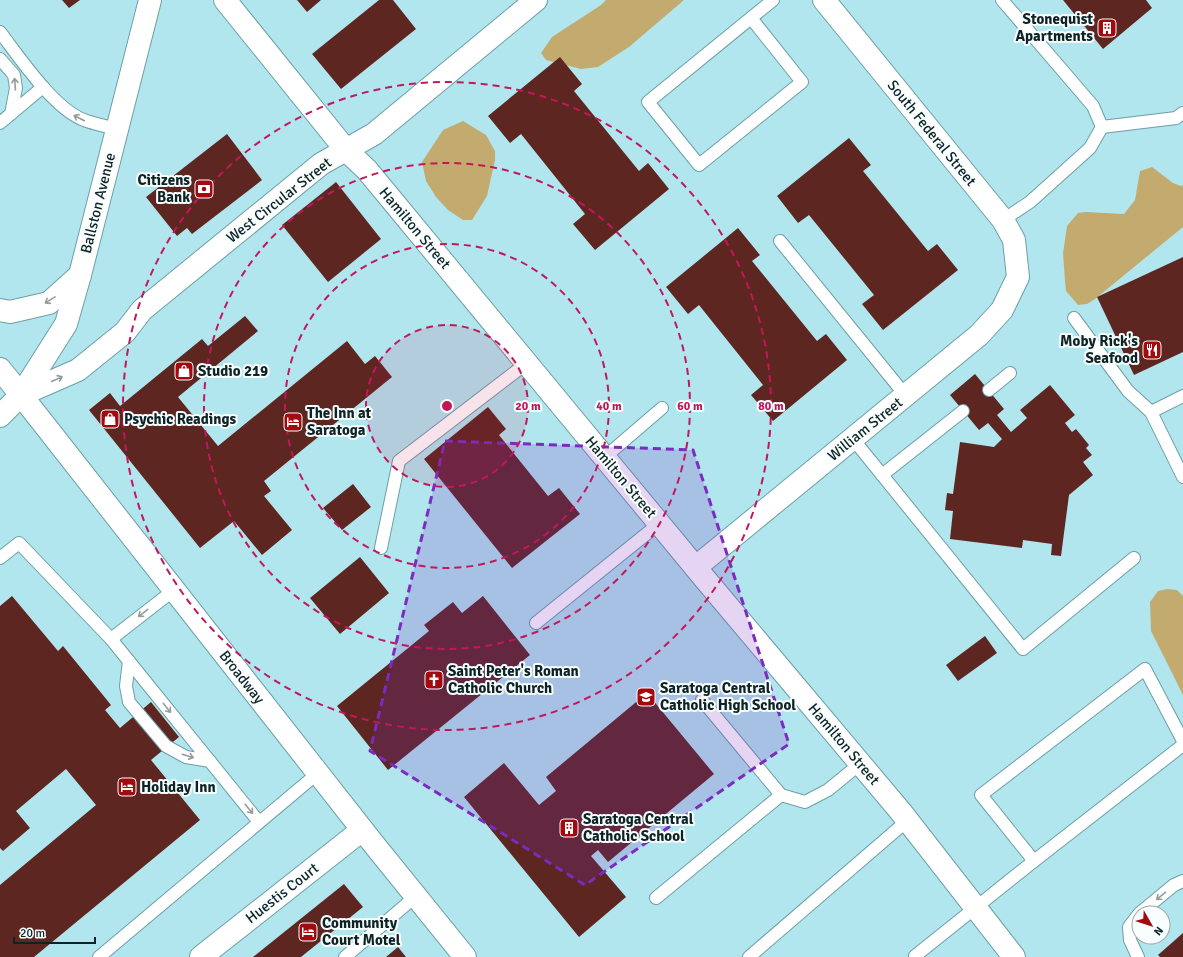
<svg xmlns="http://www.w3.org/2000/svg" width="1183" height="957" font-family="Signika,sans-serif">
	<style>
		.forest { fill: #c3ab70 }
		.building { fill: #5d2621 }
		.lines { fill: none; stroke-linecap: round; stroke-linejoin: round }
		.service-casing { stroke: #6c9fa6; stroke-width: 14 }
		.minor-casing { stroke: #6c9fa6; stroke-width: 24 }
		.tertiary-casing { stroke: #6c9fa6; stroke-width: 24 }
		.primary-casing { stroke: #6c9fa6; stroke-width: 24 }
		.trunk-casing { stroke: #6c9fa6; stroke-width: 24 }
		.service { stroke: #fff; stroke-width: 12 }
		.minor { stroke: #fff; stroke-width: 22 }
		.tertiary { stroke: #fff; stroke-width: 22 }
		.primary { stroke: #fff; stroke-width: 22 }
		.trunk { stroke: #fff; stroke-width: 22 }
		.oneway { stroke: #939c9d }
		.marked { fill: #7b2cbf; fill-opacity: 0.2; stroke: #7b2cbf; stroke-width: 3; stroke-dasharray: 8 5; stroke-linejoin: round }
		.ring { fill: none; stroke: #c2185b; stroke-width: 2; stroke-dasharray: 7 5 }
		.labels { text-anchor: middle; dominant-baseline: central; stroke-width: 4; stroke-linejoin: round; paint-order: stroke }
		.poi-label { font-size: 15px; font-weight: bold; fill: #0e2326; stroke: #f8fefe; text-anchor: start }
		.street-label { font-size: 15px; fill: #0e2326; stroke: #f8fefe }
		.centre { fill: #c2185b; stroke: #f8fefe; stroke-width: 2 }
		.ring-label { font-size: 12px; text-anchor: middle; font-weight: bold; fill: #c2185b; stroke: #f8fefe; stroke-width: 4; stroke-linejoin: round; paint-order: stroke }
	</style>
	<rect width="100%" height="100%" fill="#b2e6ee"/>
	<g class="forest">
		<polygon points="606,0 684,0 629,47 598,67 581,69 546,60 541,53 552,37 601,5"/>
		<polygon points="463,121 486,135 495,151 495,160 487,196 472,220 463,220 448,210 436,197 426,181 422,162 443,130"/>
		<polygon points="1152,167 1173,183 1181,186 1183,185 1183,227 1095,299 1087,304 1078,305 1066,291 1065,281 1063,253 1067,226 1078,213 1086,212 1124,214 1135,200 1140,171"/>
		<polygon points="1167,589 1177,590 1183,596 1183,695 1151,631 1150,602 1158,591"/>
	</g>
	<g class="building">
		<polygon points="62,0 80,0 69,8"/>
		<polygon points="297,0 321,0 307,12"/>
		<polygon points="379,0 393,0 416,29 341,89 312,54"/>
		<polygon points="1063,0 1146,0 1152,8 1103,49"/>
		<polygon points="560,57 582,84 574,91 639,171 648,163 669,189 595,250 573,224 585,214 521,134 510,143 488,116"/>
		<polygon points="227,134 262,180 192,234 187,228 177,236 146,197"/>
		<polygon points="849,138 871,165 863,171 928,251 937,244 958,270 883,330 862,304 874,295 809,215 798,223 777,196"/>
		<polygon points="336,182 381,239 328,282 282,225"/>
		<polygon points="738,228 760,255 752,261 817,341 826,334 847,360 773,421 751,395 763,385 699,305 688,314 666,287"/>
		<polygon points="1183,257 1183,352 1134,375 1097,297"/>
		<polygon points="245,316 258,331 178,397 218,446 347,341 365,364 375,356 392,377 264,481 271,491 264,496 292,530 262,555 234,521 200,548 89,410 110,393 120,406 202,339 208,346"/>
		<polygon points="975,374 1004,409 997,415 1011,432 1027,418 1020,410 1050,385 1075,415 1065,423 1072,432 1076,429 1089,445 1086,448 1092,455 1083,462 1093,475 1069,495 1061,556 1051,555 1052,544 1023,540 1022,548 950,539 953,511 945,510 947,493 953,494 960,442 994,447 1002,439 988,423 979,430 950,395"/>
		<polygon points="488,407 506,429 499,435 548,496 559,488 580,514 512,568 424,459"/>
		<polygon points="353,484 371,507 342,530 323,508"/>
		<polygon points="360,557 389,593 340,634 310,598"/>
		<polygon points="12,596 58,651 63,646 111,705 105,710 120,728 151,702 179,737 151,760 200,820 34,957 0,957 0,885 96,805 66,769 16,811 30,828 3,851 0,848 0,606"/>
		<polygon points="483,596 530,655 388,770 337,706 429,631 424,625 453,602 462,613"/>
		<polygon points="985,636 997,653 958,681 946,665"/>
		<polygon points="647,693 714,774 608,862 598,850 591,856 626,897 579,937 464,797 504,763 539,805 556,791 546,777"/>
		<polygon points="344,884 363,907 301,957 253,957"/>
		<polygon points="1183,933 1183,957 1160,957 1158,955"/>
		<polygon points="398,947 406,957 386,957"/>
	</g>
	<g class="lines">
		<g class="service-casing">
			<g id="service">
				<polyline points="1002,0 1093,106 1102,127 1090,148 1030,202 1003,220"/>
				<polyline points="751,18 802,82 699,165 648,102 773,0"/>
				<path d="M0,32c20,26 54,77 84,88 10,4 22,6 32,9"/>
				<polyline points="0,59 14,75 16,88 11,114"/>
				<polyline points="0,123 43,87"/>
				<polyline points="1102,127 1176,118 1183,113"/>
				<polyline points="780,241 906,396"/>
				<polyline points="1074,318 1128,391 1151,412 1183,477"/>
				<polyline points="989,390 1010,373"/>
				<polyline points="1151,412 1183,396"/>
				<polyline points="853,439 1023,649 1134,558"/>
				<polyline points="605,457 662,408"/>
				<polyline points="882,475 963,411"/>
				<polyline points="381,548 399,461 527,363"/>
				<polyline points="0,558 19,543 111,639"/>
				<polyline points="174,590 111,639 259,822"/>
				<polyline points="536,623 660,523"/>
				<polyline points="129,661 126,686 129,702 166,746 186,757 210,761"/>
				<polyline points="702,700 781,795 805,802 828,790 861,763"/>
				<polyline points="1034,861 981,795 1145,669 1183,741"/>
				<polyline points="656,898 781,795"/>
				<polyline points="1140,913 1174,885 1183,881"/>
				<polyline points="915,956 1034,861 1183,745"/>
				<polyline points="99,957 318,773"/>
				<polyline points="345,957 416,896"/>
				<polyline points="749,957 908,820"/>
				<polyline points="1138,957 1130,940 1129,927 1139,914"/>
			</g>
		</g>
		<g class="minor-casing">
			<g id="minor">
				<polyline points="225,0 346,150 367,170 705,579 901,812 1014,957"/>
				<polyline points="696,567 979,335 1002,310 1018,277 1014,240 1003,220 824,0"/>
				<polyline points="201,957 362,830"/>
			</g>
		</g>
		<g class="tertiary-casing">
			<polyline id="tertiary" points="0,416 21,395 78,370 125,332 142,310 321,164 374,134 536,0"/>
		</g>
		<g class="primary-casing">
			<polyline id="primary" points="0,369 21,395"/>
		</g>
		<g class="trunk-casing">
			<g id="trunk">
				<polyline points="150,0 80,275 66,324 21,395 372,842 465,957"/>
				<polyline points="0,310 10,312 49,303 80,275"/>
			</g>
		</g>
		<use href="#service" class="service"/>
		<use href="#minor" class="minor"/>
		<use href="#tertiary" class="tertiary"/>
		<use href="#primary" class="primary"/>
		<use href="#trunk" class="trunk"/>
	</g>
	<defs><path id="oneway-shaft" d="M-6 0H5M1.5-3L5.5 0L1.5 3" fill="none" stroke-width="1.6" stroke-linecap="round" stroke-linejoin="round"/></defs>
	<g class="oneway">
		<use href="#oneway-shaft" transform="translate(15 84) rotate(-94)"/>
		<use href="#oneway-shaft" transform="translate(79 118) rotate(-153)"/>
		<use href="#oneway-shaft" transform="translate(50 300) rotate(148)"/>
		<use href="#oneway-shaft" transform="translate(57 379) rotate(-24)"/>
		<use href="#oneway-shaft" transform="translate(143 613) rotate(142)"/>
		<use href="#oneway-shaft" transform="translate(167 708) rotate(51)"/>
		<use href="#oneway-shaft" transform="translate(188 756) rotate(17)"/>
		<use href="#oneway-shaft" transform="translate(249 809) rotate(51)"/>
		<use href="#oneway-shaft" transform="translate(1161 896) rotate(141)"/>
	</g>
	<path class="marked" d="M445,441l248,9 96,294 -204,141 -215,-134z"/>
	<circle cx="447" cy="406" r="81" fill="#c2185b" fill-opacity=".12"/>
	<g class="ring">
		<circle cx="447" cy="406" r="81"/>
		<circle cx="447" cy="406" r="162"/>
		<circle cx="447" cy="406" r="243"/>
		<circle cx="447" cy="406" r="324"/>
	</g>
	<defs>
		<g id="building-square" transform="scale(1)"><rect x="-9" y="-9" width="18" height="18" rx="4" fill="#a3090f" stroke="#f8fefe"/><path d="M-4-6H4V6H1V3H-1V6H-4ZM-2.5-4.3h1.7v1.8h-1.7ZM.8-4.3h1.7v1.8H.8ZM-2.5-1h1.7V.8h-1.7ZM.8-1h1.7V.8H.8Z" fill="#fff"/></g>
		<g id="bank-square" transform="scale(1)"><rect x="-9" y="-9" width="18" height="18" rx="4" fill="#a3090f" stroke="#f8fefe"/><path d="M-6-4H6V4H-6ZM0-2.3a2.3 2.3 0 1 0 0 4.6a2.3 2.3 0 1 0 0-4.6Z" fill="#fff"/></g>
		<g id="restaurant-square" transform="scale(1)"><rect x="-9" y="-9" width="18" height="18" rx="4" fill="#a3090f" stroke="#f8fefe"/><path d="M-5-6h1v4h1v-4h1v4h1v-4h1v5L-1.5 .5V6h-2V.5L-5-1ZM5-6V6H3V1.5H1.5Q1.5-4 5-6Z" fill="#fff"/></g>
		<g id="shop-square" transform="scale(1)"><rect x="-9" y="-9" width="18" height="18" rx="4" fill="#a3090f" stroke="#f8fefe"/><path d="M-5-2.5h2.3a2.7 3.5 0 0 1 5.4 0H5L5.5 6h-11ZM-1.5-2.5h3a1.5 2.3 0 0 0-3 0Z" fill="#fff"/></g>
		<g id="hotel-square" transform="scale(1)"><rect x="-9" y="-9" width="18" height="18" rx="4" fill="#a3090f" stroke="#f8fefe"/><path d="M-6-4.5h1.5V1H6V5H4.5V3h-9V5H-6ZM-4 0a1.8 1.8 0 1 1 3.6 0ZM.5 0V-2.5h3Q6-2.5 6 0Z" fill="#fff"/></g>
		<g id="church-square" transform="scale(1)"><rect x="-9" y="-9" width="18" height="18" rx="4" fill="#a3090f" stroke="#f8fefe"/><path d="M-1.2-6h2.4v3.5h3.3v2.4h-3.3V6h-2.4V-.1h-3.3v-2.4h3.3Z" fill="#fff"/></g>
		<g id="school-square" transform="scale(1)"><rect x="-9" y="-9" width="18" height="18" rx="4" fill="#a3090f" stroke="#f8fefe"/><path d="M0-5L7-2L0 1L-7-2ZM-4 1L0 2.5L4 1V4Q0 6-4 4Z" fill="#fff"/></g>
	</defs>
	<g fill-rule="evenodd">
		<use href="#building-square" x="1107" y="28"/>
		<use href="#bank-square" x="204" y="189"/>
		<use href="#restaurant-square" x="1152" y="350"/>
		<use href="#shop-square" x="184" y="371"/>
		<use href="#shop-square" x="110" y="419"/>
		<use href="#hotel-square" x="293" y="422"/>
		<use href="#church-square" x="434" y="680"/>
		<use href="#school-square" x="646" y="697"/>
		<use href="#hotel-square" x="127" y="787"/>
		<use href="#building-square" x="569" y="828"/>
		<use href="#hotel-square" x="308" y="932"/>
	</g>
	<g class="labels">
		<g class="poi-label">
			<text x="1093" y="19" text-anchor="end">Stonequist<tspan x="1093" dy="17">Apartments</tspan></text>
			<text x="190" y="180" text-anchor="end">Citizens<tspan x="190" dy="17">Bank</tspan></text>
			<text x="1138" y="341" text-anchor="end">Moby Rick's<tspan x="1138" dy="17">Seafood</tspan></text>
			<text x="198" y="371">Studio 219</text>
			<text x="307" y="413">The Inn at<tspan x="307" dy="17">Saratoga</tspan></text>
			<text x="124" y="419">Psychic Readings</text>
			<text x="448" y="671">Saint Peter's Roman<tspan x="448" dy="17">Catholic Church</tspan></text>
			<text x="660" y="688">Saratoga Central<tspan x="660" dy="17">Catholic High School</tspan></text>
			<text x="141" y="787">Holiday Inn</text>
			<text x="583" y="819">Saratoga Central<tspan x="583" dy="17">Catholic School</tspan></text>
			<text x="322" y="923">Community<tspan x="322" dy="17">Court Motel</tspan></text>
		</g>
		<g class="street-label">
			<text transform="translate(932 133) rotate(51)">South Federal Street</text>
			<text transform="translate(279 200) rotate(-38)">West Circular Street</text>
			<text transform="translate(98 203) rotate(-76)">Ballston Avenue</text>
			<text transform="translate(415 228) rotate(50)">Hamilton Street</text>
			<text transform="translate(865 429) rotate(-39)">William Street</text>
			<text transform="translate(621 477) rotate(50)">Hamilton Street</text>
			<text transform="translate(242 677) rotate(52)">Broadway</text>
			<text transform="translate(844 744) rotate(50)">Hamilton Street</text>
			<text transform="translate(282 893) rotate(-38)">Huestis Court</text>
		</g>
	</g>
	<circle cx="447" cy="406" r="6" class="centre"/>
	<g class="ring-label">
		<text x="528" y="410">20 m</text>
		<text x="609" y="410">40 m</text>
		<text x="690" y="410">60 m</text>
		<text x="771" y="410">80 m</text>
	</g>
	<g transform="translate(1151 925) rotate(129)"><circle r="19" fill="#f8fefe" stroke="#9aa6a8"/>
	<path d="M0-3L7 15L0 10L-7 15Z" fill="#a3090f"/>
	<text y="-6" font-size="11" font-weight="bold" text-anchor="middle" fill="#0e2326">N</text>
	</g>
	<path d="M14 937v6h81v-6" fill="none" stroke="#0e2326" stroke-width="2"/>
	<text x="20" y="937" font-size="12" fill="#0e2326" stroke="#f8fefe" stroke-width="3" paint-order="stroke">20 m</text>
</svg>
